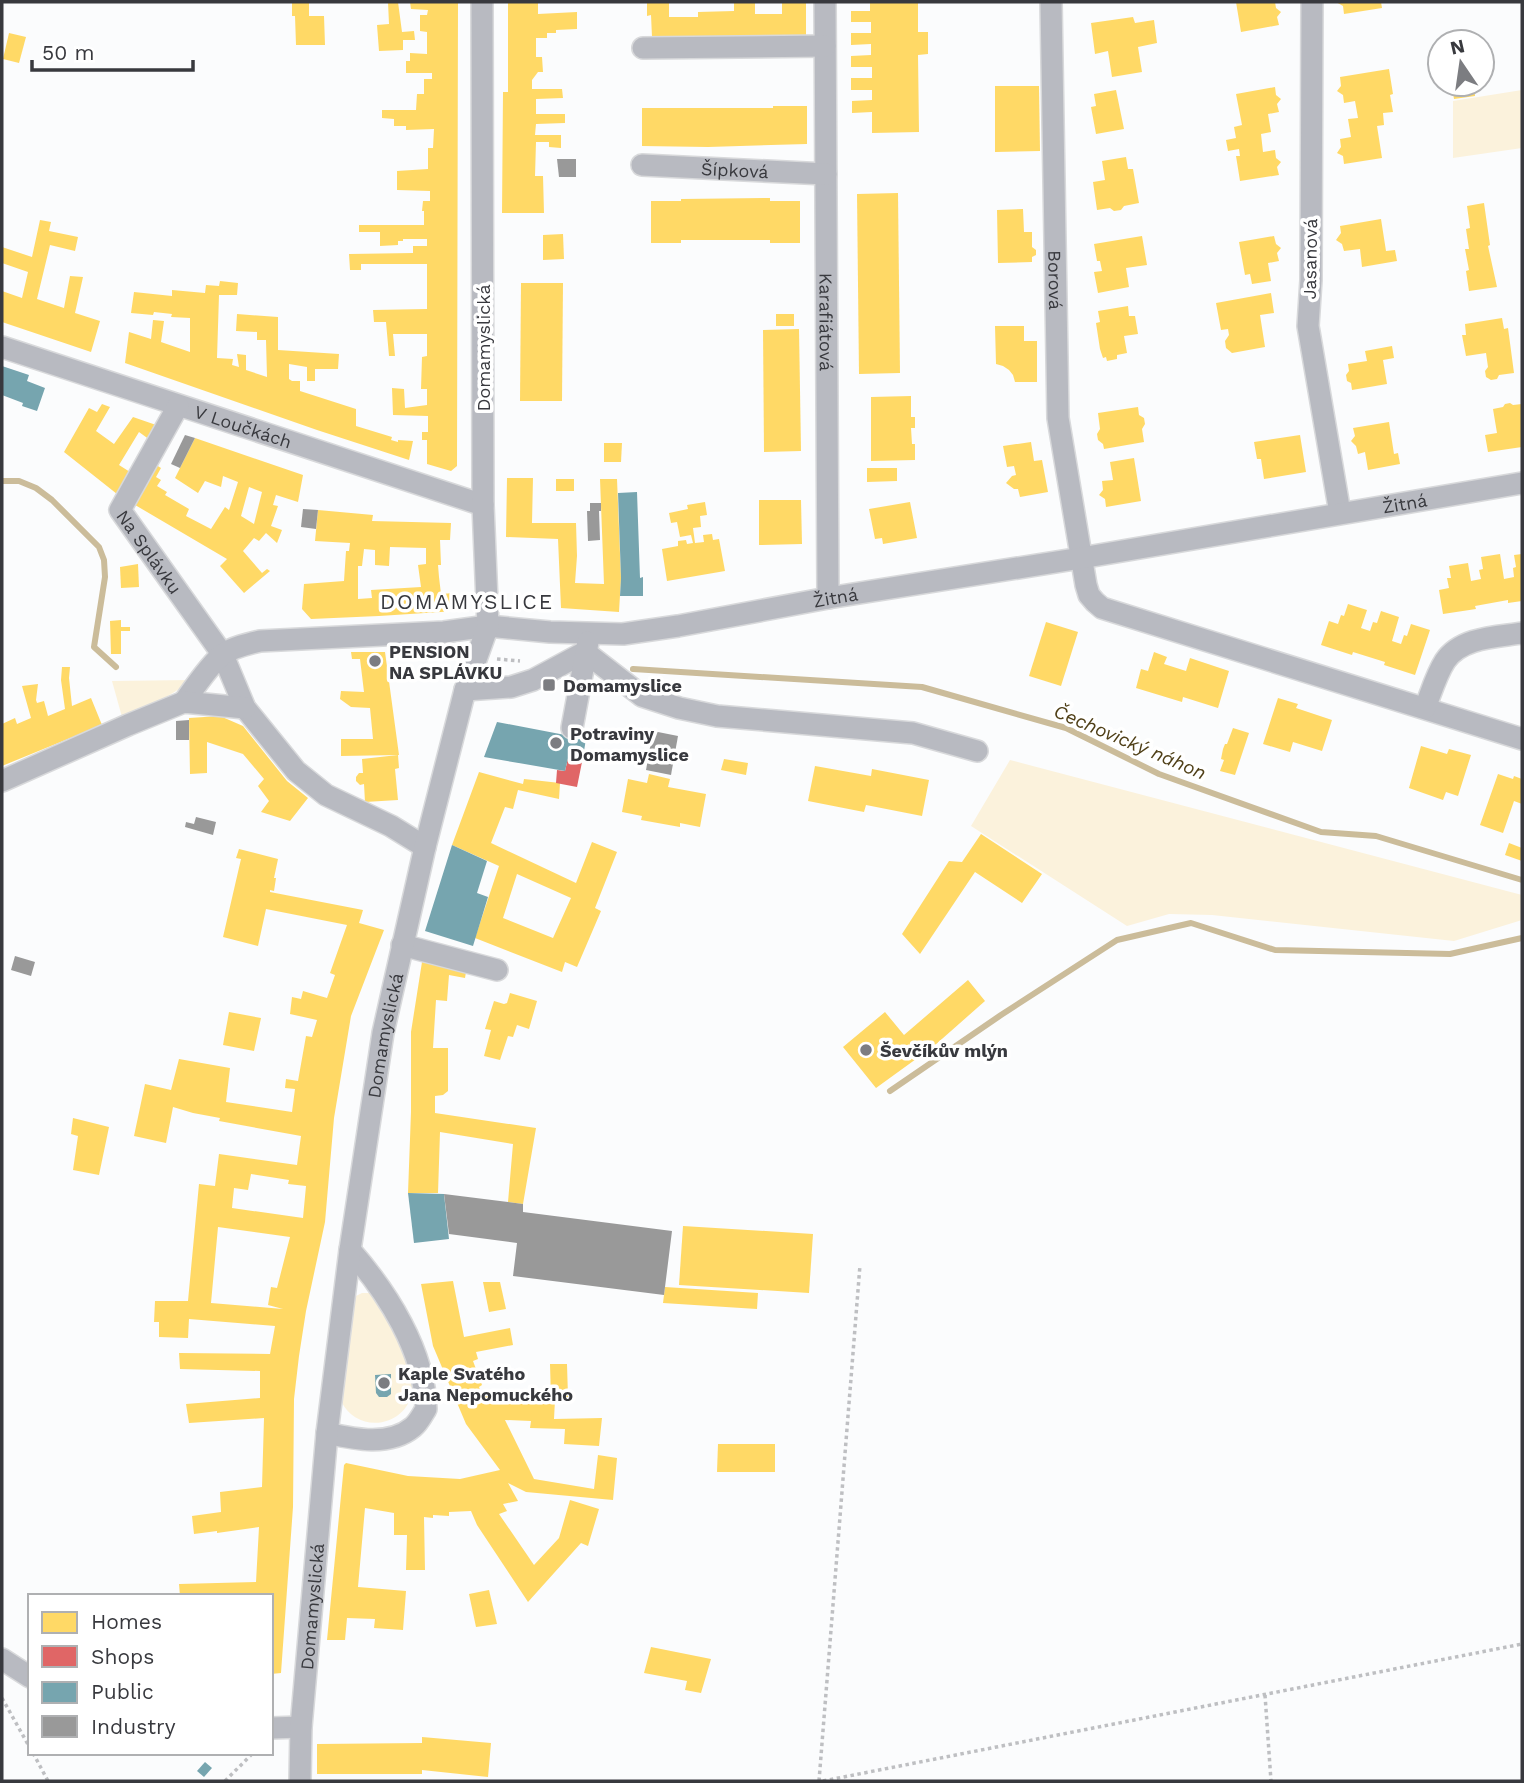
<svg xmlns="http://www.w3.org/2000/svg" width="1524" height="1783" font-family="'Work Sans',sans-serif">
	<style>
		.green { fill: #fbf2dc }
		.homes { fill: #ffd966; fill-rule: evenodd }
		.shops { fill: #e06666 }
		.public { fill: #76a5af }
		.industry { fill: #999 }
		.lines { fill: none; stroke-linecap: round; stroke-linejoin: round }
		.stream { stroke: #cbbc9a; stroke-width: 6 }
		.minor-casing { stroke: #d8d9db; stroke-width: 24 }
		.path { stroke: #bebfc2; stroke-width: 3.5; stroke-dasharray: 3.5 3.5; stroke-linecap: butt }
		.minor { stroke: #b8bac1; stroke-width: 21 }
		.poi-dot { fill: #7c7d81; stroke: #fff; stroke-width: 2.5 }
		.labels { text-anchor: middle; dominant-baseline: central; stroke-width: 7; stroke-linejoin: round; paint-order: stroke }
		.street-label { font-size: 18px; fill: #38393e; stroke: #fff }
		.poi-label { font-size: 18px; font-weight: bold; fill: #38393e; stroke: #fff; text-anchor: start }
		.water-label { font-size: 19px; font-style: italic; fill: #4f3f17; stroke: #fff }
		.quarter-label { font-size: 21px; letter-spacing: 2px; fill: #38393e; stroke: #fff }
	</style>
	<rect width="100%" height="100%" fill="#fbfcfd"/>
	<g class="green">
		<polygon points="1522,90 1522,148 1453,158 1453,101"/>
		<path d="M191,680c-20,17 -44,27 -69,37l-10,-36z"/>
		<polygon points="1010,760 1522,895 1522,920 1454,941 1212,915 1169,914 1127,926 971,826"/>
		<path d="M362,1293h7l7,5 26,44 11,42c0,41 -54,54 -72,17l11,-99 4,-6z"/>
	</g>
	<g class="homes">
		<polygon points="292,2 309,2 309,16 324,16 325,45 296,45 295,16 292,16"/>
		<polygon points="388,2 398,2 402,32 414,31 415,40 403,40 403,50 379,51 377,25 389,24"/>
		<polygon points="410,2 458,2 457,466 451,471 427,464 427,440 422,440 422,432 428,432 428,416 393,415 392,388 404,389 405,408 427,405 427,389 421,389 422,357 427,356 427,334 393,334 395,356 389,356 386,322 374,322 373,310 427,309 427,264 361,264 361,270 350,270 349,254 413,253 413,246 427,246 427,239 403,239 403,241 398,241 398,245 380,246 380,232 359,232 359,225 424,225 424,211 422,211 423,201 430,201 430,191 397,190 397,171 428,169 428,148 433,148 434,129 406,130 406,126 394,126 394,119 382,118 382,110 416,110 417,94 424,94 424,79 432,79 432,73 406,73 406,61 410,61 410,53 427,54 427,32 420,31 420,15 427,15 428,10 411,9"/>
		<polygon points="508,2 538,2 538,14 577,12 577,29 556,30 556,33 547,33 547,38 536,38 536,57 542,57 543,72 538,72 532,80 532,89 562,89 563,98 536,99 536,114 565,114 565,123 536,124 535,135 561,135 561,148 549,147 549,142 536,142 535,176 543,176 544,213 502,213 503,92 508,92"/>
		<polygon points="647,2 669,2 669,17 698,17 698,12 734,11 734,2 755,2 755,14 782,14 782,2 806,2 806,35 652,37 651,15 647,16"/>
		<polygon points="870,2 918,2 918,32 928,32 928,54 918,55 919,132 872,133 872,112 852,113 852,101 872,100 872,90 851,90 851,78 872,78 872,67 851,67 851,56 871,55 871,44 851,45 851,33 871,33 871,22 851,22 851,11 870,11"/>
		<polygon points="1236,2 1275,2 1276,8 1281,12 1277,17 1279,25 1241,32"/>
		<polygon points="1336,2 1381,2 1382,8 1344,14 1343,6"/>
		<polygon points="1133,17 1135,23 1154,20 1157,43 1138,47 1142,72 1112,77 1108,51 1095,54 1091,23"/>
		<polygon points="9,33 26,37 19,63 3,59"/>
		<polygon points="1389,69 1393,94 1390,95 1393,112 1383,113 1384,125 1377,126 1382,158 1344,164 1343,156 1337,153 1341,147 1340,139 1351,137 1348,119 1358,118 1355,101 1344,103 1343,95 1337,91 1341,86 1340,77"/>
		<polygon points="1474,84 1475,96 1454,99 1452,87"/>
		<polygon points="995,86 1039,86 1040,151 995,152"/>
		<polygon points="1275,87 1276,95 1281,99 1277,104 1279,112 1268,114 1271,132 1261,134 1263,152 1275,150 1276,158 1281,162 1277,167 1279,175 1240,181 1236,156 1240,156 1239,149 1228,151 1226,140 1236,138 1234,127 1242,125 1236,94"/>
		<polygon points="1116,90 1124,129 1096,134 1091,107 1096,106 1094,94"/>
		<polygon points="773,106 807,106 807,144 708,147 642,146 642,108 773,108"/>
		<polygon points="1126,157 1128,169 1133,169 1139,203 1124,206 1121,210 1114,211 1110,208 1097,210 1093,182 1105,180 1102,161"/>
		<polygon points="898,193 900,373 859,374 857,194"/>
		<polygon points="770,198 770,201 800,201 800,243 770,243 770,240 681,240 681,243 651,243 651,201 681,201 681,199"/>
		<polygon points="1484,203 1490,245 1488,246 1497,287 1469,291 1466,271 1469,270 1465,249 1469,249 1466,229 1470,228 1467,206"/>
		<polygon points="1023,209 1024,232 1032,232 1032,247 1036,250 1036,255 1032,257 1032,262 998,263 997,210"/>
		<polygon points="1381,219 1386,251 1395,250 1397,261 1362,267 1360,249 1344,251 1342,244 1336,240 1341,233 1340,226"/>
		<polygon points="40,220 51,222 49,231 78,237 75,251 50,245 37,299 64,308 70,276 83,277 75,313 100,321 91,352 2,322 2,291 22,298 28,272 2,263 2,247 32,257"/>
		<polygon points="563,234 564,259 543,260 543,235"/>
		<polygon points="1142,236 1147,265 1126,268 1129,287 1098,293 1094,272 1102,271 1100,261 1097,261 1094,244"/>
		<polygon points="1274,236 1276,244 1281,248 1277,253 1279,261 1268,263 1271,281 1252,284 1250,274 1245,275 1239,242"/>
		<polygon points="220,281 238,283 237,295 219,295 217,358 233,359 232,365 239,367 237,354 246,355 246,370 267,377 266,340 257,340 257,332 236,331 237,314 278,317 278,350 339,354 338,369 315,369 315,381 307,381 307,367 289,364 289,379 292,381 300,381 300,391 356,409 356,426 392,437 391,440 398,442 398,440 413,441 409,460 317,430 125,363 129,332 151,339 153,320 164,321 161,342 190,352 190,318 171,317 172,314 154,312 153,315 131,313 134,292 172,296 172,290 205,293 206,285 219,286"/>
		<polygon points="521,283 563,283 562,401 520,401"/>
		<polygon points="1271,293 1274,313 1260,315 1265,347 1232,353 1226,348 1225,341 1229,335 1228,329 1221,330 1216,303"/>
		<polygon points="1128,306 1129,316 1135,316 1138,334 1124,336 1127,353 1117,355 1117,359 1107,361 1106,357 1103,358 1100,349 1096,323 1100,322 1098,311"/>
		<rect x="776" y="314" width="18" height="12"/>
		<polygon points="1502,318 1504,329 1508,328 1514,373 1499,375 1497,379 1491,380 1486,377 1485,371 1488,367 1486,353 1466,356 1462,335 1466,335 1465,324"/>
		<polygon points="995,326 1024,326 1024,341 1037,341 1037,382 1015,382 1013,375 1009,370 1003,366 996,364"/>
		<polygon points="799,329 801,451 764,452 763,330"/>
		<polygon points="1392,346 1394,358 1383,360 1387,384 1352,390 1351,383 1347,381 1346,375 1349,371 1348,364 1367,361 1365,351"/>
		<polygon points="911,396 911,417 915,417 915,428 911,428 912,444 915,444 915,460 871,461 871,397"/>
		<polygon points="1510,403 1513,405 1522,404 1522,447 1488,452 1485,435 1497,433 1493,409 1503,407 1505,404"/>
		<polygon points="102,404 110,407 96,431 114,444 133,417 159,426 150,440 139,432 119,465 130,472 117,494 64,452 89,408 97,412"/>
		<polygon points="1138,407 1139,415 1144,418 1145,424 1142,429 1144,442 1104,449 1103,444 1098,440 1097,434 1100,429 1098,413"/>
		<polygon points="1389,422 1394,454 1398,453 1400,464 1368,470 1365,452 1358,454 1356,446 1351,441 1355,436 1353,428"/>
		<polygon points="1300,435 1306,472 1264,479 1261,459 1257,459 1254,442"/>
		<path d="M195,438l108,37 -5,27 -22,-7 -3,10 5,1 -7,20 11,4 -5,13 -11,-10 -7,8 -5,-3 -11,13 19,22 5,-4 3,2 -26,22 -24,-27 7,-7 -97,-57 23,-39 8,5 -5,9 5,3 -4,6 10,6 -2,3 24,14 -3,7 25,13 14,-22 4,3 9,-28 -15,-6 -2,11 -16,-6 -7,12 -23,-15zM249,487l13,5 -8,32 -13,-8z"/>
		<polygon points="1031,442 1034,461 1042,460 1048,492 1020,497 1018,489 1014,489 1006,483 1012,476 1016,475 1014,466 1007,467 1003,446"/>
		<polygon points="604,443 622,443 621,462 604,462"/>
		<polygon points="1134,458 1141,501 1106,507 1105,499 1099,495 1103,490 1102,481 1113,480 1110,462"/>
		<polygon points="867,468 897,468 897,481 867,482"/>
		<polygon points="507,478 533,478 532,523 576,523 577,556 575,583 604,584 600,479 617,479 621,578 619,612 561,608 558,539 506,537"/>
		<rect x="556" y="479" width="18" height="12"/>
		<polygon points="759,500 801,500 802,544 759,545"/>
		<polygon points="705,502 707,515 700,516 701,527 693,528 695,543 704,542 703,535 712,534 713,540 719,539 725,571 667,581 662,549 678,546 678,541 686,540 687,544 693,543 691,535 680,537 677,522 671,523 669,513 688,509 687,505"/>
		<polygon points="910,502 917,538 883,544 882,538 875,539 869,509"/>
		<path d="M318,510l55,5 -1,6 79,2 -1,17h-10l1,25h-3l1,12 2,17 13,-1 2,18 -77,5 -68,3 -9,-10 2,-25 40,-3 2,-30h3l1,-8 -35,-2zM390,547l36,1v16l-8,1 3,22 -50,3 1,8 -14,1v-33h4l2,-17 11,1v15l14,1z"/>
		<polygon points="1500,554 1504,579 1514,577 1513,568 1516,567 1514,555 1522,554 1522,601 1508,603 1508,600 1475,606 1476,609 1443,614 1439,590 1449,588 1447,578 1451,578 1449,566 1468,563 1471,581 1481,579 1479,570 1483,569 1481,557"/>
		<polygon points="138,564 139,587 121,588 120,567"/>
		<polygon points="1348,604 1367,610 1361,628 1370,631 1373,622 1377,623 1381,611 1399,617 1392,641 1401,644 1404,635 1407,636 1411,624 1430,630 1415,675 1384,665 1385,662 1353,652 1352,655 1321,645 1329,621 1338,624 1341,615 1344,616"/>
		<polygon points="121,620 121,627 130,627 130,631 121,631 121,654 111,654 110,621"/>
		<polygon points="1046,622 1078,632 1061,686 1029,676"/>
		<polygon points="351,652 385,652 399,755 341,756 341,739 373,739 370,708 351,707 340,699 341,691 364,692 360,659 352,659"/>
		<polygon points="1154,652 1167,657 1164,664 1186,671 1190,658 1229,671 1218,708 1183,697 1182,702 1136,688 1141,669 1148,671"/>
		<polygon points="62,667 70,667 69,678 72,706 91,698 102,725 2,766 2,724 15,718 17,724 31,718 22,686 38,684 36,700 37,703 44,701 48,716 65,709 61,680"/>
		<polygon points="1278,698 1298,704 1296,708 1332,720 1322,751 1293,742 1290,752 1263,744"/>
		<polygon points="220,716 243,726 287,781 308,798 290,821 261,812 269,801 258,786 264,779 243,754 207,742 207,773 190,774 189,718"/>
		<polygon points="1233,728 1249,733 1235,775 1220,771 1224,760 1221,759 1223,749 1225,744 1227,744"/>
		<polygon points="1421,746 1447,754 1449,749 1471,755 1458,796 1446,792 1443,800 1409,788"/>
		<polygon points="398,755 399,768 395,769 398,800 365,802 364,784 360,785 356,781 356,777 359,773 363,773 362,759"/>
		<polygon points="724,759 748,763 746,775 721,770"/>
		<polygon points="815,766 871,776 872,769 929,780 922,816 866,805 864,812 808,801"/>
		<path d="M479,772l44,12 1,-5 36,4 -1,16 -41,-9 -5,19 -8,-2 -14,36 85,40 16,-41 25,10 -22,56 6,3 -24,56 -12,-5 -3,10 -87,-34 24,-72 -47,-21zM517,874l54,24 -18,40 -50,-20z"/>
		<polygon points="649,774 670,779 668,787 706,794 700,827 680,823 680,827 641,820 642,816 622,812 628,779 647,783"/>
		<polygon points="1498,774 1513,779 1514,776 1522,779 1522,804 1514,801 1503,833 1480,825"/>
		<polygon points="981,834 1042,874 1022,903 975,872 920,954 902,934 949,861 962,862"/>
		<polygon points="1509,843 1522,848 1522,861 1505,855"/>
		<path d="M239,849l39,10 -4,19h2l-2,13 -4,-1v2l93,18 -4,13 25,7 -33,86 -17,102 -9,104 -19,89 -7,45 -5,43 -1,108 -12,166 -10,1v-78h-91l-1,-12 77,-2 3,-55 -42,6v-2l-23,3 -2,-18 29,-4 -1,-20 42,-5 2,-69 -75,5 -3,-19 74,-6v-27l-80,-2 -1,-16 91,1 5,-28 -86,-7 -1,19 -29,-1v-15h-5l1,-21h33l11,-117 16,2 4,-32 78,11 4,-29 -82,-15 1,-3 -27,-5 -20,-6 -7,36 -32,-7 11,-52 26,6 8,-31 51,9 -4,34 66,10 3,-23 -10,-1 1,-9 12,2 8,-45 6,1 5,-17 -27,-6 2,-17 9,2 2,-8 24,7 8,-23 -5,-2 17,-48 -81,-16 -8,37 -35,-9 18,-78 -5,-1zM251,1174l38,6 -1,4 18,2 -3,32 -71,-10 2,-20 14,2zM218,1227l72,10 -13,51 -6,-1 -3,18 15,4 -72,-6z"/>
		<polygon points="422,962 466,972 465,978 449,975 447,1001 436,1000 433,1048 448,1048 448,1091 443,1095 435,1096 435,1113 536,1128 523,1204 508,1202 513,1144 440,1132 438,1193 408,1193 411,1112 411,1032"/>
		<polygon points="968,980 985,1001 934,1046 876,1088 843,1047 885,1012 904,1035"/>
		<polygon points="510,993 537,1001 529,1029 517,1025 513,1037 508,1036 500,1060 484,1056 491,1030 485,1029 494,1001 504,1004 507,1003"/>
		<polygon points="229,1012 261,1018 254,1051 223,1045"/>
		<polygon points="73,1118 109,1127 99,1175 73,1170 78,1136 71,1134"/>
		<polygon points="683,1226 813,1234 809,1293 679,1285"/>
		<polygon points="453,1281 464,1337 510,1328 513,1345 476,1352 478,1359 473,1361 482,1385 479,1387 482,1397 514,1393 515,1399 555,1400 554,1419 602,1418 599,1446 564,1444 565,1429 530,1428 531,1421 505,1420 534,1479 594,1489 598,1455 617,1458 613,1500 526,1492 508,1483 518,1501 503,1504 507,1511 499,1514 534,1565 559,1538 570,1500 599,1509 588,1546 581,1543 528,1602 477,1525 471,1511 449,1512 449,1516 433,1515 433,1518 424,1517 425,1570 406,1570 407,1535 394,1535 394,1513 365,1508 358,1587 406,1591 403,1630 374,1628 375,1619 347,1618 345,1640 327,1640 344,1465 346,1463 408,1476 460,1479 500,1470 466,1424 433,1346 421,1284"/>
		<polygon points="483,1282 500,1282 506,1309 489,1312"/>
		<polygon points="665,1287 758,1293 757,1309 663,1303"/>
		<polygon points="550,1364 567,1364 568,1397 551,1398"/>
		<polygon points="718,1444 775,1444 775,1472 717,1472"/>
		<polygon points="489,1590 497,1624 476,1627 469,1594"/>
		<polygon points="651,1647 711,1659 701,1693 685,1690 687,1681 644,1673"/>
		<polygon points="422,1737 491,1743 488,1777 422,1770 422,1774 317,1774 317,1744 422,1743"/>
	</g>
	<polygon class="shops" points="569,754 583,757 577,787 556,783 557,770 565,771"/>
	<g class="public">
		<polygon points="2,366 29,375 27,381 45,388 37,411 22,406 23,403 2,395"/>
		<polygon points="637,492 640,578 643,577 643,596 620,596 621,578 618,493"/>
		<polygon points="497,722 586,739 583,757 569,754 565,771 484,757"/>
		<polygon points="452,845 487,861 477,893 488,897 473,946 425,931"/>
		<polygon points="408,1193 444,1194 449,1239 414,1243"/>
		<polygon points="391,1374 391,1394 387,1397 379,1397 376,1393 375,1375"/>
		<polygon points="205,1762 212,1768 204,1777 197,1771"/>
	</g>
	<g class="industry">
		<polygon points="557,159 576,159 576,177 559,177"/>
		<polygon points="185,435 195,438 180,468 171,464"/>
		<polygon points="590,503 601,503 601,511 599,511 600,540 588,541 587,511 590,511"/>
		<polygon points="303,509 318,510 316,529 301,527"/>
		<polygon points="189,720 189,740 176,740 176,721"/>
		<polygon points="653,731 678,736 671,775 646,770"/>
		<polygon points="196,817 216,822 213,835 185,827 186,822 194,824"/>
		<polygon points="15,956 35,962 31,976 11,970"/>
		<polygon points="444,1194 523,1204 523,1212 672,1231 664,1295 513,1276 517,1243 449,1234"/>
	</g>
	<g class="lines">
		<g class="stream">
			<polyline points="2,481 19,481 36,488 52,500 99,547 104,560 105,577 94,647 116,667"/>
			<polyline points="633,669 922,687 1066,728 1159,774 1321,832 1376,836 1522,880"/>
			<polyline points="890,1091 1001,1015 1117,940 1191,923 1275,950 1450,954 1522,938"/>
		</g>
		<g class="minor-casing">
			<g id="minor">
				<path id="s1" d="M825,2l3,596"/>
				<path id="s2" d="M1051,2l7,416 28,167 3,10 6,7 7,6 420,131"/>
				<polyline points="1312,2 1311,280 1308,326 1340,513"/>
				<polyline points="643,48 825,46"/>
				<path id="s3" d="M642,165l184,9"/>
				<path id="s4" d="M2,347l481,158"/>
				<path id="s5" d="M178,406l-58,104 103,145 22,53 51,63 30,24 65,31 34,21"/>
				<polyline points="585,652 642,696 679,708 717,716 913,733 977,751"/>
				<polyline points="465,690 511,687 533,680 585,652"/>
				<path id="s6" d="M184,702c10,-14 26,-38 39,-48 11,-7 24,-10 37,-13l184,-9 44,-6 62,6 73,2 55,-8 150,-28 253,-40 441,-75"/>
				<path d="M1425,708c6,-15 11,-33 20,-47 16,-24 52,-24 77,-28"/>
				<polyline points="572,728 588,642"/>
				<polyline points="2,781 128,725 184,702 245,708"/>
				<polyline points="402,945 497,970"/>
				<path d="M327,1433c27,6 62,14 86,-6 6,-5 9,-12 13,-18 -1,-58 -39,-117 -76,-159"/>
				<polyline points="2,1659 30,1677"/>
				<polyline points="271,1728 301,1727"/>
				<path id="s7" d="M300,1781l1,-54 26,-294 23,-183 33,-217 42,-186 40,-157 23,-64 -5,-121 -1,-503"/>
			</g>
		</g>
		<g class="path">
			<polyline points="497,659 520,661"/>
			<polyline points="1265,1695 1271,1781"/>
			<polyline points="2,1698 30,1748"/>
			<polyline points="33,1753 48,1781"/>
			<polyline points="225,1781 253,1753"/>
			<polyline points="819,1781 860,1265"/>
			<polyline points="823,1781 1522,1644"/>
		</g>
		<use href="#minor" class="minor"/>
	</g>
	<g class="poi-dot">
		<circle cx="375" cy="661" r="7"/>
		<rect x="542" y="678" width="14" height="14" rx="3.5"/>
		<circle cx="556" cy="743" r="7"/>
		<circle cx="866" cy="1050" r="7"/>
		<circle cx="384" cy="1383" r="7"/>
	</g>
	<g class="labels">
		<g class="street-label">
			<text stroke="none"><textPath href="#s3" startOffset="93">Šípková</textPath></text>
			<text transform="translate(1310 259) rotate(-89)">Jasanová</text>
			<text stroke="none"><textPath href="#s2" startOffset="278">Borová</textPath></text>
			<text stroke="none"><textPath href="#s1" startOffset="320">Karafiátová</textPath></text>
			<text transform="translate(483 348) rotate(-90)">Domamyslická</text>
			<text stroke="none"><textPath href="#s4" startOffset="254">V Loučkách</textPath></text>
			<text stroke="none"><textPath href="#s6" startOffset="1258">Žitná</textPath></text>
			<text stroke="none"><textPath href="#s5" startOffset="170">Na Splávku</textPath></text>
			<text stroke="none"><textPath href="#s6" startOffset="681">Žitná</textPath></text>
			<text stroke="none"><textPath href="#s7" startOffset="751">Domamyslická</textPath></text>
			<text stroke="none"><textPath href="#s7" startOffset="175">Domamyslická</textPath></text>
		</g>
		<g class="poi-label">
			<text x="389" y="651">PENSION<tspan x="389" dy="21">NA SPLÁVKU</tspan></text>
			<text x="563" y="685">Domamyslice</text>
			<text x="570" y="733">Potraviny<tspan x="570" dy="21">Domamyslice</tspan></text>
			<text x="880" y="1050">Ševčíkův mlýn</text>
			<text x="398" y="1373">Kaple Svatého<tspan x="398" dy="21">Jana Nepomuckého</tspan></text>
		</g>
		<g class="water-label">
			<text transform="translate(1130 742) rotate(23)">Čechovický náhon</text>
		</g>
		<g class="quarter-label">
			<text x="467" y="601">DOMAMYSLICE</text>
		</g>
	</g>
	<rect width="1524" height="1783" fill="none" stroke="#38393e" stroke-width="7"/>
	<rect x="28" y="1594" width="245" height="161" fill="#ffffff" stroke="#afb0b2" stroke-width="2"/>
	<rect x="42" y="1612" width="35" height="21" fill="#ffd966" stroke="#afb0b2" stroke-width="2"/>
	<text x="91" y="1629" font-size="21" fill="#38393e">Homes</text>
	<rect x="42" y="1646" width="35" height="21" fill="#e06666" stroke="#afb0b2" stroke-width="2"/>
	<text x="91" y="1664" font-size="21" fill="#38393e">Shops</text>
	<rect x="42" y="1682" width="35" height="21" fill="#76a5af" stroke="#afb0b2" stroke-width="2"/>
	<text x="91" y="1699" font-size="21" fill="#38393e">Public</text>
	<rect x="42" y="1716" width="35" height="21" fill="#999999" stroke="#afb0b2" stroke-width="2"/>
	<text x="91" y="1734" font-size="21" fill="#38393e">Industry</text>
	<g transform="translate(1461 63) rotate(347)"><circle r="33" fill="#ffffff" stroke="#afb0b2" stroke-width="2"/>
	<path d="M0-5L12 26L0 18L-12 26Z" fill="#7c7d81"/>
	<text y="-10" font-size="19" font-weight="bold" text-anchor="middle" fill="#38393e">N</text>
	</g>
	<path d="M32 60v10h161v-10" fill="none" stroke="#38393e" stroke-width="3.5"/>
	<text x="42" y="60" font-size="21" fill="#38393e" stroke="#ffffff" stroke-width="5" paint-order="stroke">50 m</text>
</svg>
